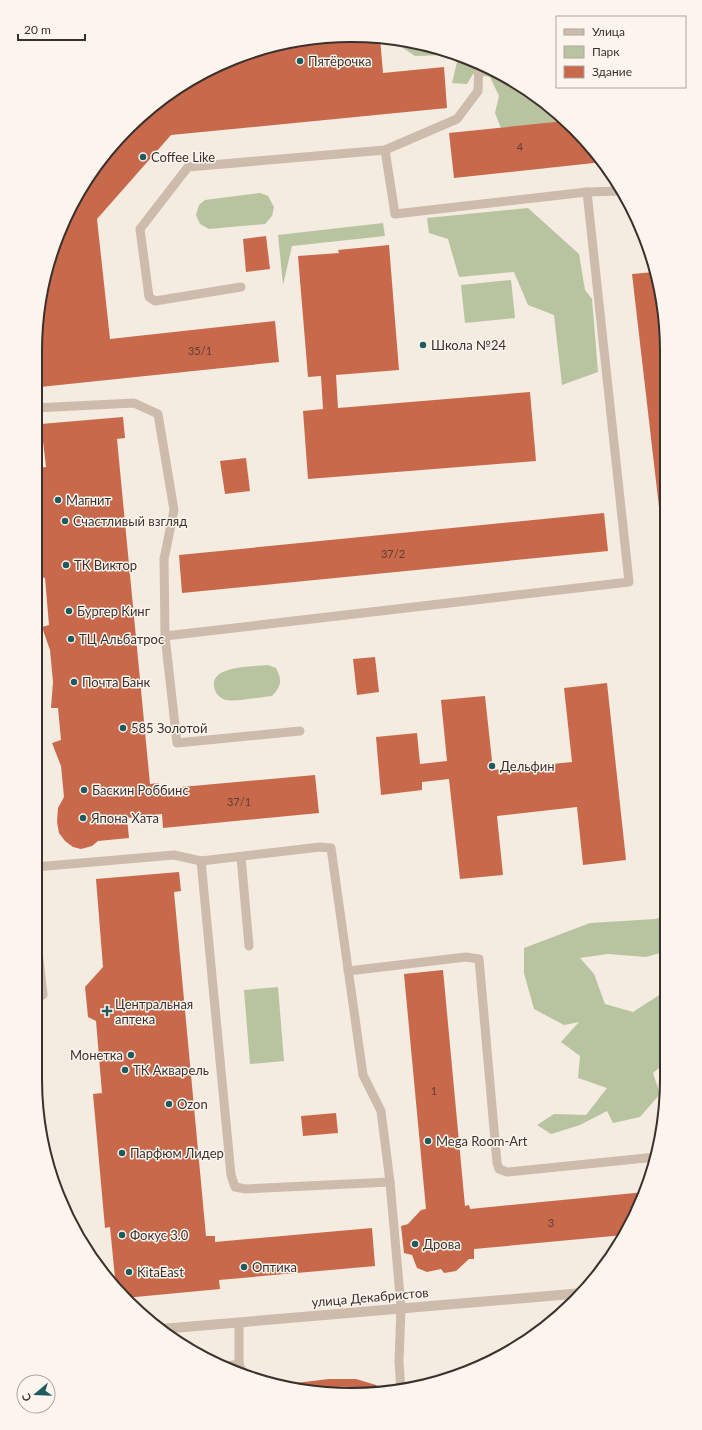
<svg xmlns="http://www.w3.org/2000/svg" width="702" height="1430" font-family="Lato,sans-serif">
	<style>
		.green { fill: #b8c4a0 }
		.building { fill: #c8694b }
		.lines { fill: none; stroke-linecap: round; stroke-linejoin: round }
		.service { stroke: #cdbbac; stroke-width: 9 }
		.tertiary { stroke: #cdbbac; stroke-width: 10 }
		.poi-dot { fill: #1f5a5e; stroke: #fbf5ee; stroke-width: 1.5 }
		.labels { text-anchor: middle; dominant-baseline: central; stroke-width: 3; stroke-linejoin: round; paint-order: stroke }
		.number-label { font-size: 11px; fill: #5e3e33 }
		.poi-label { font-size: 13px; fill: #3b302b; stroke: #fbf5ee; text-anchor: start }
		.street-label { font-size: 13px; fill: #3b302b; stroke: #fbf5ee }
		.rim { fill: none; stroke: #3b302b; stroke-width: 2 }
	</style>
	<rect width="100%" height="100%" fill="#f4ebe1"/>
	<g class="green">
		<polygon points="403,40 413,41 472,59 544,100 564,121 501,128 495,113 499,96 490,77 473,74 467,84 452,83 457,62 444,55 415,56 400,46"/>
		<polygon points="260,193 268,196 274,207 272,216 265,224 209,229 200,224 196,215 199,205 205,200"/>
		<polygon points="528,208 579,254 585,290 592,299 598,372 562,385 554,315 528,305 514,272 459,277 448,239 429,233 427,218"/>
		<polygon points="383,223 385,236 292,246 283,285 278,235"/>
		<polygon points="511,280 515,318 465,323 461,285"/>
		<path d="M268,665l8,3c6,12 6,17 -4,28 -11,1 -37,6 -46,4 -5,-1 -10,-6 -11,-10 -9,-25 37,-23 53,-25z"/>
		<polygon points="666,916 667,951 646,957 608,954 580,958 594,974 605,1004 633,1012 667,990 667,1061 653,1073 660,1094 640,1117 613,1123 607,1111 580,1125 551,1134 537,1125 554,1114 586,1115 607,1088 578,1078 580,1056 561,1042 579,1022 564,1025 534,1009 524,973 524,948 590,923 655,919"/>
		<polygon points="278,987 284,1061 250,1064 244,990"/>
	</g>
	<g class="building">
		<polygon points="380,38 383,73 444,67 447,108 171,135 97,219 110,339 275,321 279,362 40,387 36,345 41,289 59,230 88,175 128,127 176,88 230,59 264,49"/>
		<polygon points="564,121 603,162 454,178 449,133"/>
		<polygon points="266,236 270,269 246,272 243,239"/>
		<polygon points="389,245 399,370 336,375 338,408 530,392 536,461 308,479 303,411 323,409 321,376 308,377 298,256 339,253 338,250"/>
		<polygon points="654,272 664,310 665,506 659,507 632,274"/>
		<polygon points="123,417 125,438 117,439 150,784 159,783 159,789 315,775 319,813 163,828 162,814 127,818 129,838 98,841 92,846 81,849 73,847 65,841 59,833 57,822 58,808 64,797 61,766 52,743 61,740 58,708 51,708 53,682 50,650 42,627 49,625 45,578 37,576 43,558 40,531 35,521 35,515 40,514 35,468 46,467 41,424"/>
		<polygon points="246,458 250,491 225,494 220,461"/>
		<polygon points="604,513 608,551 182,593 179,555"/>
		<polygon points="375,657 379,692 357,695 353,659"/>
		<polygon points="607,683 626,860 583,865 577,807 497,816 503,875 460,879 449,779 422,782 422,790 381,795 376,737 417,733 420,764 447,761 441,700 485,696 493,770 572,762 564,688"/>
		<polygon points="179,872 181,891 174,892 206,1236 215,1236 215,1242 372,1228 375,1266 219,1280 220,1289 125,1298 116,1288 110,1227 105,1228 93,1094 102,1093 96,1021 88,1017 85,987 103,967 96,879"/>
		<polygon points="443,970 465,1206 469,1205 470,1209 645,1192 624,1235 474,1249 474,1259 469,1259 456,1271 444,1273 441,1269 427,1272 417,1268 412,1255 404,1253 401,1226 408,1224 421,1210 426,1209 404,974"/>
		<polygon points="336,1113 338,1133 303,1136 301,1116"/>
		<polygon points="329,1379 356,1379 376,1385 382,1392 289,1389 279,1385"/>
	</g>
	<g class="lines">
		<g class="service">
			<polyline points="385,150 395,214 587,192 620,191"/>
			<polyline points="241,287 155,301 149,297 140,229 188,167 385,150 457,119 478,91 479,63"/>
			<polyline points="35,408 134,403 158,414 174,510 164,559 165,636 177,743 300,731"/>
			<polyline points="165,636 629,582 587,192"/>
			<polyline points="241,857 249,946"/>
			<polyline points="201,861 231,1175 235,1187 246,1189 390,1182"/>
			<polyline points="35,867 174,855 201,861 320,847 331,848 363,1075 381,1111 390,1182 401,1307 399,1362 401,1390"/>
			<polyline points="35,924 43,995"/>
			<polyline points="348,971 466,957 479,959 497,1163 499,1169 507,1172 656,1157"/>
			<polyline points="239,1323 239,1364 242,1371"/>
			<polyline points="228,1366 239,1364"/>
			<polyline points="341,1391 346,1391"/>
		</g>
		<polyline class="tertiary" points="161,1329 583,1293"/>
	</g>
	<g class="poi-dot">
		<circle cx="300" cy="61" r="4"/>
		<circle cx="143" cy="157" r="4"/>
		<circle cx="423" cy="345" r="4"/>
		<circle cx="58" cy="500" r="4"/>
		<circle cx="65" cy="521" r="4"/>
		<circle cx="66" cy="565" r="4"/>
		<circle cx="69" cy="611" r="4"/>
		<circle cx="71" cy="639" r="4"/>
		<circle cx="74" cy="682" r="4"/>
		<circle cx="123" cy="728" r="4"/>
		<circle cx="492" cy="766" r="4"/>
		<circle cx="84" cy="790" r="4"/>
		<circle cx="83" cy="818" r="4"/>
		<path d="M105 1005h4v4h4v4h-4v4h-4v-4h-4v-4h4z"/>
		<circle cx="131" cy="1055" r="4"/>
		<circle cx="125" cy="1070" r="4"/>
		<circle cx="169" cy="1104" r="4"/>
		<circle cx="428" cy="1141" r="4"/>
		<circle cx="122" cy="1153" r="4"/>
		<circle cx="122" cy="1235" r="4"/>
		<circle cx="415" cy="1244" r="4"/>
		<circle cx="244" cy="1267" r="4"/>
		<circle cx="129" cy="1272" r="4"/>
	</g>
	<g class="labels">
		<g class="number-label">
			<text x="520" y="146">4</text>
			<text x="200" y="350">35/1</text>
			<text x="393" y="553">37/2</text>
			<text x="239" y="801">37/1</text>
			<text x="434" y="1090">1</text>
			<text x="551" y="1222">3</text>
		</g>
		<g class="poi-label">
			<text x="308" y="61">Пятёрочка</text>
			<text x="151" y="157">Coffee Like</text>
			<text x="431" y="345">Школа №24</text>
			<text x="66" y="500">Магнит</text>
			<text x="73" y="521">Счастливый взгляд</text>
			<text x="74" y="565">ТК Виктор</text>
			<text x="77" y="611">Бургер Кинг</text>
			<text x="79" y="639">ТЦ Альбатрос</text>
			<text x="82" y="682">Почта Банк</text>
			<text x="131" y="728">585 Золотой</text>
			<text x="500" y="766">Дельфин</text>
			<text x="92" y="790">Баскин Роббинс</text>
			<text x="91" y="818">Япона Хата</text>
			<text x="115" y="1004">Центральная<tspan x="115" dy="15">аптека</tspan></text>
			<text x="123" y="1055" text-anchor="end">Монетка</text>
			<text x="133" y="1070">ТК Акварель</text>
			<text x="177" y="1104">Ozon</text>
			<text x="436" y="1141">Mega Room-Art</text>
			<text x="130" y="1153">Парфюм Лидер</text>
			<text x="130" y="1235">Фокус 3.0</text>
			<text x="423" y="1244">Дрова</text>
			<text x="252" y="1267">Оптика</text>
			<text x="137" y="1272">KitaEast</text>
		</g>
		<g class="street-label">
			<text transform="translate(370 1297) rotate(-5)">улица Декабристов</text>
		</g>
	</g>
	<path d="M0 0H702V1430H0ZM351 42H351A309 309 0 0 1 660 351V1079A309 309 0 0 1 351 1388H351A309 309 0 0 1 42 1079V351A309 309 0 0 1 351 42Z" fill="#fbf5ee" fill-rule="evenodd"/>
	<path class="rim" d="M351 42H351A309 309 0 0 1 660 351V1079A309 309 0 0 1 351 1388H351A309 309 0 0 1 42 1079V351A309 309 0 0 1 351 42Z"/>
	<rect x="556" y="16" width="130" height="72" fill="#fbf5ee" stroke="#aea6a0"/>
	<rect x="564" y="29" width="20" height="6" fill="#cdbbac" stroke="#aea6a0"/>
	<text x="592" y="36" font-size="12" fill="#3b302b">Улица</text>
	<rect x="564" y="46" width="20" height="12" fill="#b8c4a0" stroke="#aea6a0"/>
	<text x="592" y="56" font-size="12" fill="#3b302b">Парк</text>
	<rect x="564" y="66" width="20" height="12" fill="#c8694b" stroke="#aea6a0"/>
	<text x="592" y="76" font-size="12" fill="#3b302b">Здание</text>
	<g transform="translate(36 1394) rotate(251)"><circle r="19" fill="#fbf5ee" stroke="#aea6a0"/>
	<path d="M0-3L7 15L0 10L-7 15Z" fill="#1f5a5e"/>
	<text y="-6" font-size="11" font-weight="bold" text-anchor="middle" fill="#3b302b">С</text>
	</g>
	<path d="M18 34v6h67v-6" fill="none" stroke="#3b302b" stroke-width="2"/>
	<text x="24" y="34" font-size="12" fill="#3b302b" stroke="#fbf5ee" stroke-width="3" paint-order="stroke">20 m</text>
</svg>
